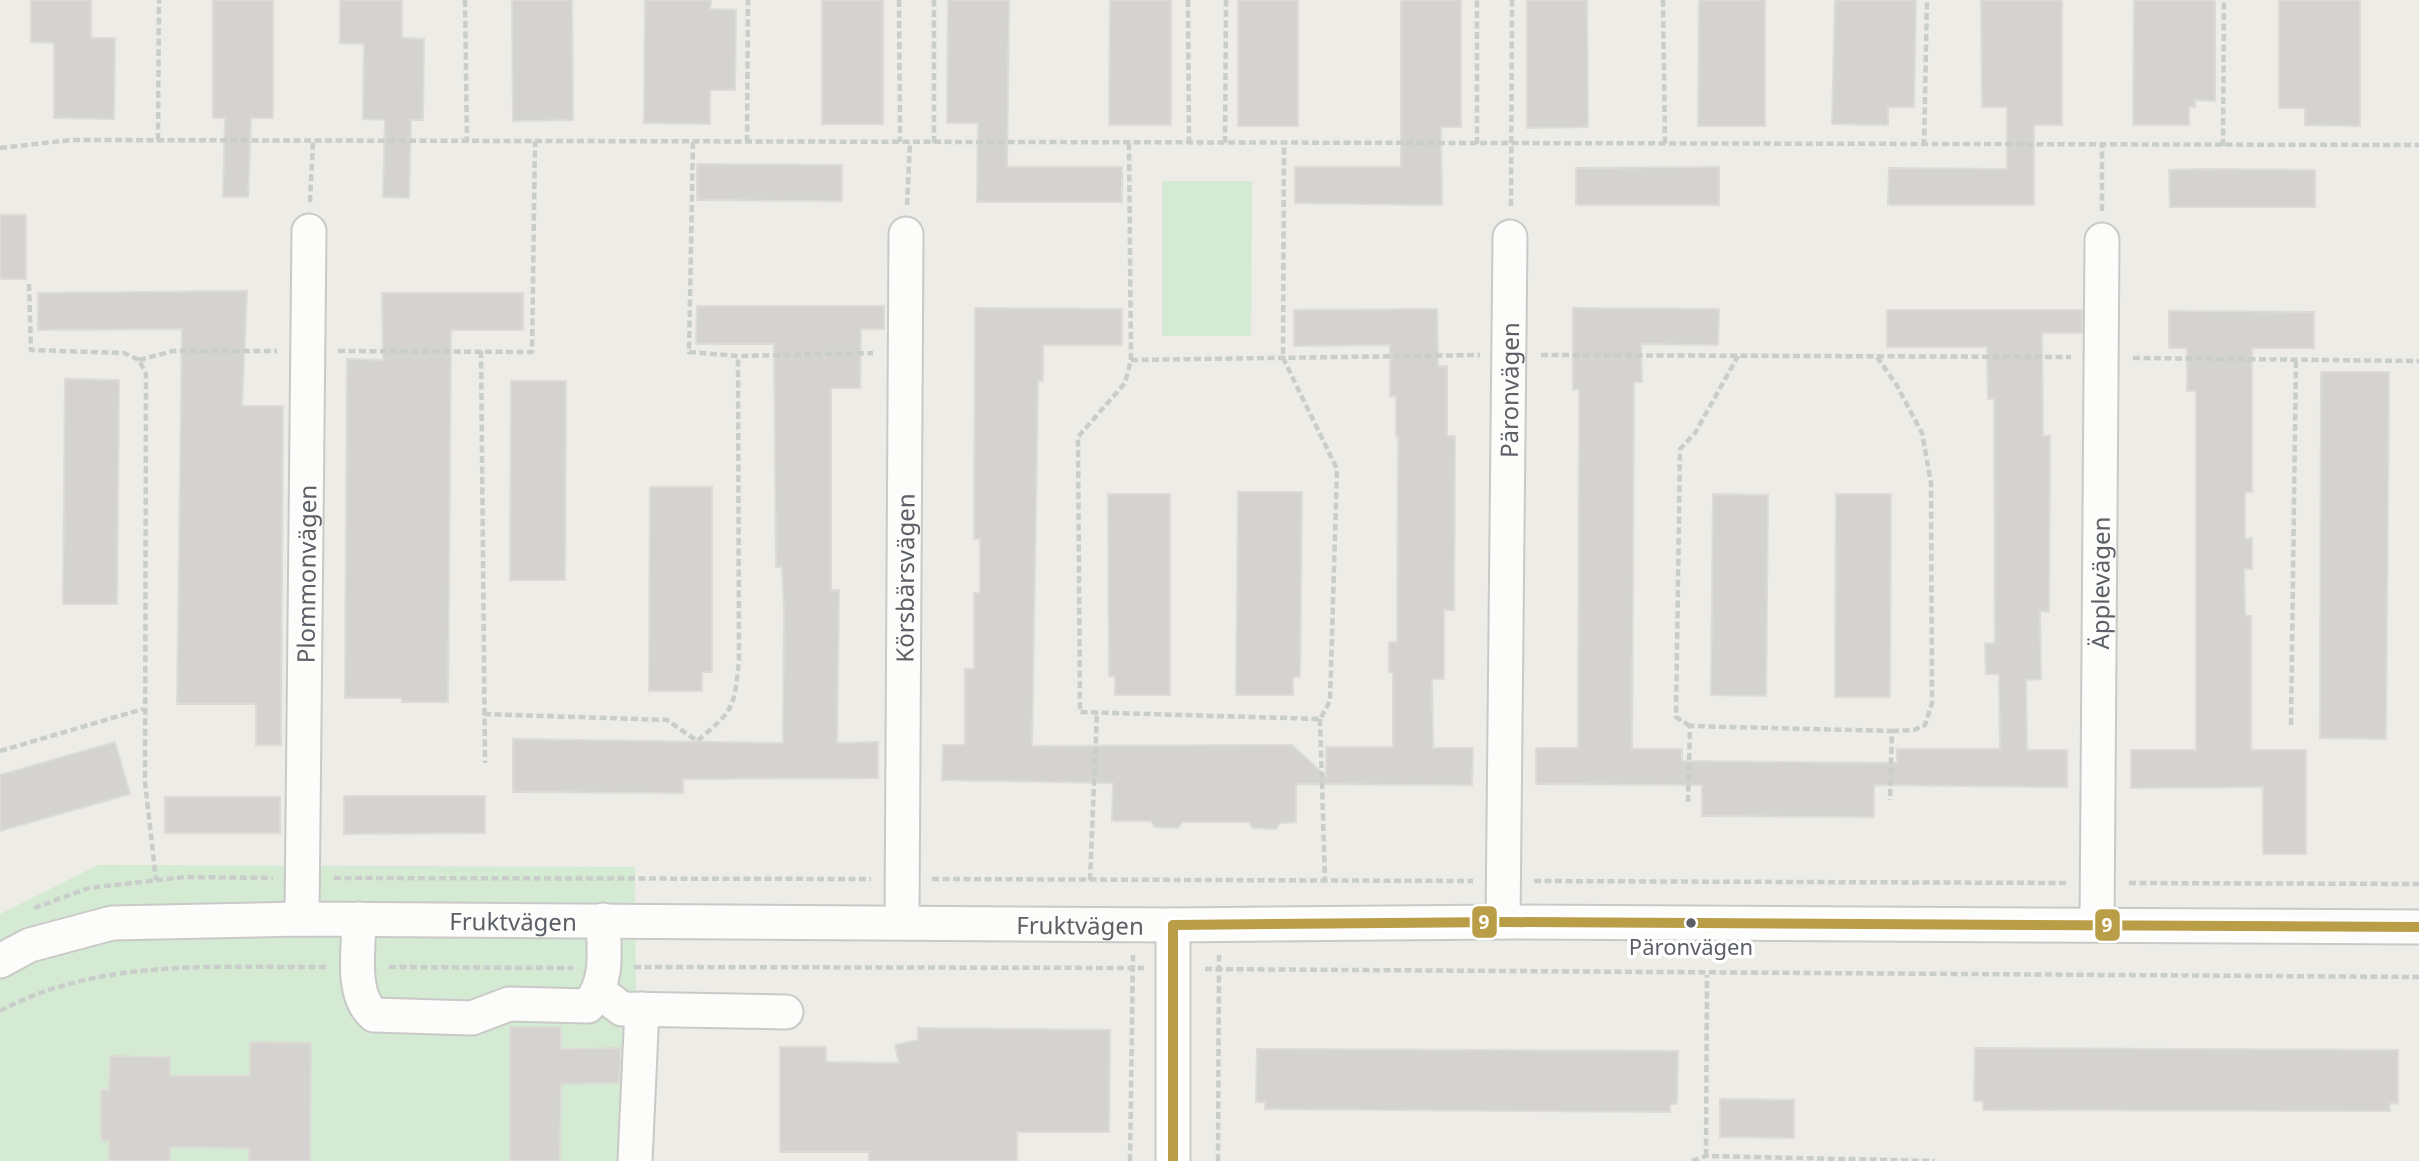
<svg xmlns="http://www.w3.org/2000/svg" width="2419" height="1161" font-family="'Noto Sans',sans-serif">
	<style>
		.green { fill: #d4ead3 }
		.building { fill: #d4d3d0; stroke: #dcdbd6; stroke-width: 2 }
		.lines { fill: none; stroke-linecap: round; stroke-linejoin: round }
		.minor-casing { stroke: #c9c9c8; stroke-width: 37 }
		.path { stroke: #c9cecb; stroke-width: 4.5; stroke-dasharray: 7 3.5; stroke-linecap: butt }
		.minor { stroke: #fcfcfb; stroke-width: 33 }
		.bus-1-casing { stroke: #fff; stroke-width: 16 }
		.bus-1 { stroke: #b99e47; stroke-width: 10 }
		.bus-dot { fill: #5c6066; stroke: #fff; stroke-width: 2.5 }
		.labels { text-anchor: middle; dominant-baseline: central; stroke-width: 7; stroke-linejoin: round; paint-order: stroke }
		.bus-label { font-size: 22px; fill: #5c6066; stroke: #fff }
		.street-label { font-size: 24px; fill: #5c6066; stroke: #fff }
		.line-badge { stroke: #fff; stroke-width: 2.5 }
		.badge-label { font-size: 19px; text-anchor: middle; font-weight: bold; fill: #fff }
	</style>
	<rect width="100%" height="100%" fill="#edece7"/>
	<g class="green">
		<polygon points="1162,181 1252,181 1251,336 1162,336"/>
		<polygon points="98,865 635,867 637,1161 0,1161 0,914"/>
	</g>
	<g class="building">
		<polygon points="31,0 91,0 91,38 115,38 114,119 54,118 54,43 31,42"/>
		<polygon points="213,0 273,0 273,118 251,118 248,197 223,197 225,118 213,118"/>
		<polygon points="340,0 402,0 402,38 424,39 423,120 411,120 409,198 383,197 385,120 363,119 364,44 340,43"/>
		<polygon points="512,0 572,0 573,120 513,121"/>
		<polygon points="645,0 711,0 710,9 736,10 735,90 710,90 710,124 644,123"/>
		<rect x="822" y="0" width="61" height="124"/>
		<polygon points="948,0 1009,0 1007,167 1122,167 1122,202 977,202 978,123 947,123"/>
		<polygon points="1110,0 1171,0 1171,125 1109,125"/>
		<rect x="1238" y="0" width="60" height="126"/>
		<polygon points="1401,0 1461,0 1461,127 1441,127 1442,205 1295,203 1295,167 1401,167"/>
		<polygon points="1527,0 1587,0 1588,127 1527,128"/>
		<polygon points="1699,0 1765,0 1765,126 1698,126"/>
		<polygon points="1835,0 1916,0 1914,107 1888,107 1888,125 1832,124"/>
		<polygon points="1981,0 2062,0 2062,125 2034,125 2034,205 1888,205 1889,168 2007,169 2007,107 1982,107"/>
		<polygon points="2134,0 2215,0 2215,101 2195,100 2195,107 2189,107 2189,125 2133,125"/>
		<polygon points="2279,0 2360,0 2360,126 2305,125 2305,108 2279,108"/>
		<polygon points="697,164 842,165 842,201 697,200"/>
		<polygon points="1719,167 1719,205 1576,205 1576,168"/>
		<polygon points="2205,169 2315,170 2315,207 2170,207 2169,170"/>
		<rect x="0" y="215" width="26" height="64"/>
		<polygon points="247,291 242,406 283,406 281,745 256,745 256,704 177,704 182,329 38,330 38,293"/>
		<polygon points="382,293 523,293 523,330 451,330 448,702 402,702 402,698 345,698 347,359 383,360"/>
		<polygon points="697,306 884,306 884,329 861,329 860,388 831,388 831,590 839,590 837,743 878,742 878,778 683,779 683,793 513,792 513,739 783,743 784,609 782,567 776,567 774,344 696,344"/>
		<polygon points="975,308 1122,309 1122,345 1043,345 1043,381 1038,381 1032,746 1292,745 1326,776 1326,747 1393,747 1393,673 1389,672 1389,642 1397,642 1398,436 1396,436 1396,396 1390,396 1390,345 1294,346 1294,310 1437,309 1438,366 1447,366 1447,436 1455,436 1454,610 1444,610 1444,679 1432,679 1433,748 1473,748 1472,785 1296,784 1296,822 1280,823 1276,829 1253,828 1249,822 1182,822 1178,828 1155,827 1151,821 1112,821 1113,783 942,780 943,745 965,745 965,669 974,669 974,593 980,593 980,539 974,539"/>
		<polygon points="1573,308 1719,309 1718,345 1641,344 1642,382 1634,382 1632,749 1682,749 1682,761 1897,763 1897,749 2000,749 1999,674 1986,674 1985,644 1995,643 1994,399 1988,399 1987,347 1887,347 1887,310 2082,310 2082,333 2042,333 2043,436 2050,436 2049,612 2040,611 2041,679 2026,680 2027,750 2067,750 2067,787 1874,785 1874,817 1702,816 1702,785 1536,784 1536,748 1578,748 1579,442 1579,389 1573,390"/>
		<polygon points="2169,311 2314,312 2314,348 2252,348 2252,492 2245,492 2245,539 2252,538 2252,569 2244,569 2245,616 2251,616 2251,750 2306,750 2306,854 2263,854 2263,787 2131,788 2131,750 2196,750 2196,391 2187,391 2187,348 2169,348"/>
		<polygon points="2321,372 2389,372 2386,739 2320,738"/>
		<polygon points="65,379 119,380 117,604 63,604"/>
		<polygon points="511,381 566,381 565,580 510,580"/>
		<polygon points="650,487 712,487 712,672 702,672 702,691 649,691"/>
		<polygon points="1238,492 1302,492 1300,677 1293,677 1293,695 1236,695"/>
		<polygon points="1108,494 1170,494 1170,695 1115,695 1115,676 1109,676"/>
		<polygon points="1713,494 1768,495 1766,696 1711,695"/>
		<polygon points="1836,494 1891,494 1890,697 1835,697"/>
		<polygon points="115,742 130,794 0,831 0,775"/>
		<polygon points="344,796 485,796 485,833 344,834"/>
		<rect x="165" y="797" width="115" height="36"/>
		<polygon points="510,1027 561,1027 561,1049 621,1048 619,1083 561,1084 560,1161 510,1161"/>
		<polygon points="918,1028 1110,1030 1109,1132 1017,1132 1017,1161 869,1161 869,1152 780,1152 780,1047 826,1047 826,1062 899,1063 895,1045 918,1040"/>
		<polygon points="250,1042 311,1043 310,1161 249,1161 249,1148 170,1147 170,1161 109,1161 109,1141 101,1141 101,1090 109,1090 110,1056 170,1057 170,1076 250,1076"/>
		<polygon points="1975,1048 2398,1050 2398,1103 2389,1104 2390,1111 1983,1110 1983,1101 1974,1101"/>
		<polygon points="1257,1049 1678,1051 1677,1104 1670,1104 1670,1112 1265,1109 1265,1102 1256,1102"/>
		<polygon points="1720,1099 1794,1100 1794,1138 1720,1137"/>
	</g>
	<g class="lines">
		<g class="minor-casing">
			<g id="minor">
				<path id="s1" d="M302,919l7,-688"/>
				<path d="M359,919c0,29 -9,76 15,96l98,3 37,-14 79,2c21,-25 16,-55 15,-86"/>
				<path id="s2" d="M902,921l4,-687"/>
				<path id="s3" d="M1503,922l7,-685"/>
				<path id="s4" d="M2097,924l5,-684"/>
				<path id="s5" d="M0,961l30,-16 82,-22 190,-4 871,6 330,-3 916,5"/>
				<polyline points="600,992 622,1009 786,1012"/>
				<polyline points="635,1161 642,1009"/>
				<polyline points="1173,1161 1173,925"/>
			</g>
		</g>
		<g class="path">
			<polyline points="465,0 467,141"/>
			<polyline points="899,0 900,142"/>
			<polyline points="1188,0 1189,143"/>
			<polyline points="1663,0 1665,145"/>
			<polyline points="158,140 159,0"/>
			<polyline points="693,142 689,352 738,356 873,353"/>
			<polyline points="747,142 748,0"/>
			<polyline points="934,143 934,0"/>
			<polyline points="1129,143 1131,360 1125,383 1078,437 1080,712 1320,719 1330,701 1337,469 1283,358 1284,144"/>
			<polyline points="1225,143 1226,0"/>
			<polyline points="1477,144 1477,0"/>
			<polyline points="1924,146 1927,0"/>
			<polyline points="2223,146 2224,0"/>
			<polyline points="0,148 71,140 2419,145"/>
			<polyline points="310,202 313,141"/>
			<polyline points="907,205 910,142"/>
			<polyline points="1511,206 1512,0"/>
			<polyline points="2102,211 2102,146"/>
			<polyline points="29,284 31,350 124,353 139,360 146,374 145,782 156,880"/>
			<polyline points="338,351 532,352 535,141"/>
			<polyline points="481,351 485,763"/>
			<polyline points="1541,355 2071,357"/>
			<polyline points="1877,357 1896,384 1922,433 1931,483 1932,703 1925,725 1914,730 1892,731"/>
			<polyline points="2133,358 2419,361"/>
			<polyline points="139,360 173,351 277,351"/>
			<polyline points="1131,360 1480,355"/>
			<path d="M484,714l183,6 30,21c37,-31 37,-32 42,-81l-1,-304"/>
			<polyline points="1320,719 1325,881"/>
			<polyline points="2291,725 2296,359"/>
			<polyline points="1690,726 1676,717 1680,449 1695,433 1738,356"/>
			<polyline points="0,751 143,709"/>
			<polyline points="1688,802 1690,726 1892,731 1890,800"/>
			<polyline points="334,878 871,879"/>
			<polyline points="932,879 1473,881"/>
			<polyline points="1090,880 1097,712"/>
			<polyline points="1534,881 2068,883"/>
			<polyline points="2129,883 2419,884"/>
			<polyline points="34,908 89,888 185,877 273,878"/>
			<polyline points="389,967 573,968"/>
			<polyline points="634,967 1144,968"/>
			<polyline points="1205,969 2419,977"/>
			<path d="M0,1011c101,-54 218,-43 328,-44"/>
			<polyline points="1706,1156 1707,975"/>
			<polyline points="1130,1161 1133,955"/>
			<polyline points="1218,1161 1219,955"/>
			<polyline points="1692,1161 1706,1156 1935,1161"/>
		</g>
		<use href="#minor" class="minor"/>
		<g class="bus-1-casing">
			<g id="bus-1">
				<polyline points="1173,925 1503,922 2419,927"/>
				<polyline points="1173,925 1173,1161"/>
			</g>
		</g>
		<use href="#bus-1" class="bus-1"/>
	</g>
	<circle class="bus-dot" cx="1691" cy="923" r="6"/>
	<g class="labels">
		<g class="bus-label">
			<text x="1691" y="946">Päronvägen</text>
		</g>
		<g class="street-label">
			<text stroke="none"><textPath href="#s3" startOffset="532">Päronvägen</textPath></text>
			<text stroke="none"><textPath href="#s1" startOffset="345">Plommonvägen</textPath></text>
			<text stroke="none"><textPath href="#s2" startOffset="343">Körsbärsvägen</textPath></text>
			<text stroke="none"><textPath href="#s4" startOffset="341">Äpplevägen</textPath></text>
			<text stroke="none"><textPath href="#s5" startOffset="520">Fruktvägen</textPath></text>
			<text stroke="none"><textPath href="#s5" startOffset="1087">Fruktvägen</textPath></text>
		</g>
	</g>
	<g class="line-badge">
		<rect x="1471" y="905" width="27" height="34" rx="7" fill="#b99e47"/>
		<rect x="2094" y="908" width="27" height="34" rx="7" fill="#b99e47"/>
	</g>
	<g class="badge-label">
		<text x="1484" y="929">9</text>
		<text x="2107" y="932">9</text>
	</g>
</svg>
